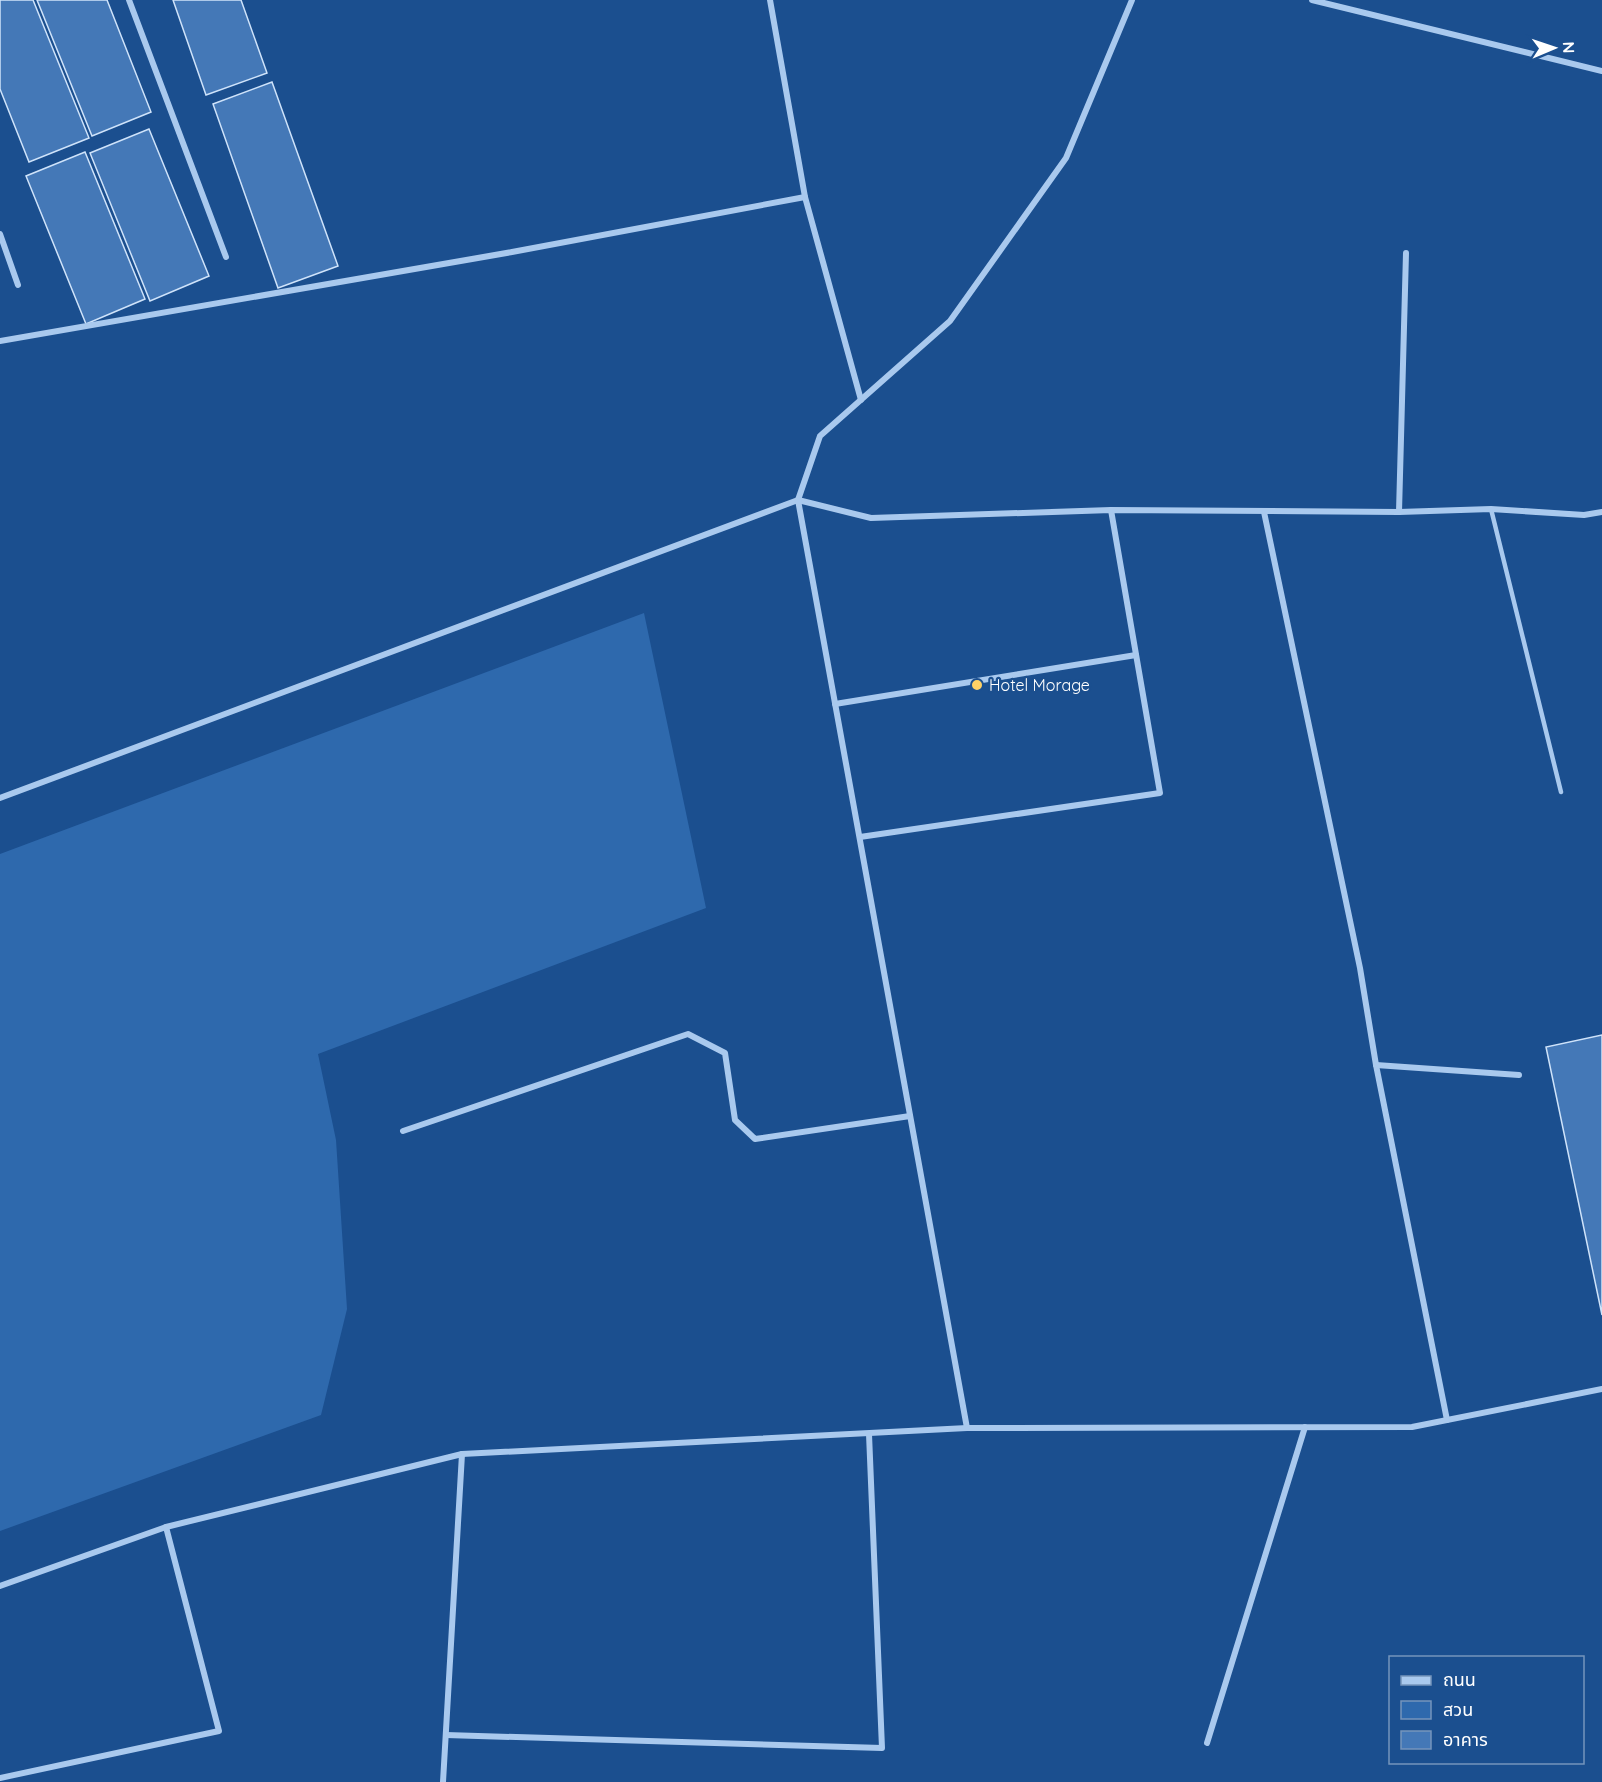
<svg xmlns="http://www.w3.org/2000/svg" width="1602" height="1782" font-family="Quicksand,'Noto Sans Thai',sans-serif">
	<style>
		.green { fill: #2e69ad }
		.building { fill: #4478b7; stroke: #cfe3fa; stroke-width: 1.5 }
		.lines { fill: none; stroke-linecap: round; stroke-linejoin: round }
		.service { stroke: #a9c9ee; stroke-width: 4.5 }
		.minor { stroke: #a9c9ee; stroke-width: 6 }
		.poi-dot { fill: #ffd166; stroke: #1b4f8f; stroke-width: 2 }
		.labels { text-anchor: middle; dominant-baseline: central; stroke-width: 4.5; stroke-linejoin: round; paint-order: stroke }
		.poi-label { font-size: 16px; fill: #fff; stroke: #1b4f8f; text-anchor: start }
	</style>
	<rect width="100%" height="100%" fill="#1b4f8f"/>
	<polygon class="green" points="644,613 706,908 318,1054 336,1140 347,1309 321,1415 0,1531 0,854"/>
	<g class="building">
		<polygon points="0,0 33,0 89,138 29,162 0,89"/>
		<polygon points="37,0 107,0 151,112 92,136"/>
		<polygon points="173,0 241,0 267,73 206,95"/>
		<polygon points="272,82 338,266 278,288 213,104"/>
		<polygon points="149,129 209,276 150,301 90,153"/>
		<polygon points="85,152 145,299 86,324 26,176"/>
		<polygon points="1602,1035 1602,1315 1546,1047"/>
	</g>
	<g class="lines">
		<polyline class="service" points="1491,509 1561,792"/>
		<g class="minor">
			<polyline points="129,0 226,257"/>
			<polyline points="770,0 805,197 861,400"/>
			<polyline points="1312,0 1602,71"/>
			<polyline points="0,234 18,285"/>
			<polyline points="0,341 512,252 805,197"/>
			<polyline points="1264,512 1360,968 1376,1065 1447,1420"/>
			<polyline points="1399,512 1406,253"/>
			<polyline points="835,704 1136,655"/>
			<polyline points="0,798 798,500 871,518 1111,510 1399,512 1491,509 1584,515 1602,512"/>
			<polyline points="860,837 1160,793 1111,510"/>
			<polyline points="1376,1065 1519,1075"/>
			<polyline points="403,1131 688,1034 725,1053 735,1120 755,1139 910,1116"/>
			<polyline points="967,1428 798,500 820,436 950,321 1066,158 1132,0"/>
			<polyline points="0,1586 166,1527 462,1454 967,1428 1412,1427 1602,1389"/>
			<polyline points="446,1735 882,1748 869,1434"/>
			<polyline points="1207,1743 1305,1427"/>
			<polyline points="0,1778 219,1731 166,1527"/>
			<polyline points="443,1782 462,1454"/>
		</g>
	</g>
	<circle class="poi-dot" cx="977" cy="685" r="6"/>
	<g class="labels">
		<g class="poi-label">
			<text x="989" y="685">Hotel Morage</text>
		</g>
	</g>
	<rect x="1389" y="1656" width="195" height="108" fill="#1b4f8f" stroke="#7695bc" stroke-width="1.5"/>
	<rect x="1401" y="1676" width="30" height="9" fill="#a9c9ee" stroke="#7695bc" stroke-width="1.5"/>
	<text x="1443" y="1686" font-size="18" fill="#ffffff">ถนน</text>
	<rect x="1401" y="1701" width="30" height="18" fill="#2e69ad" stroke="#7695bc" stroke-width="1.5"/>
	<text x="1443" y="1716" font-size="18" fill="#ffffff">สวน</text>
	<rect x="1401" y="1731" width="30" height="18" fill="#4478b7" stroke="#7695bc" stroke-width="1.5"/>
	<text x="1443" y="1746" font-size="18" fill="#ffffff">อาคาร</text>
	<g transform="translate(1554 48) rotate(88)" stroke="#1b4f8f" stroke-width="4.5" paint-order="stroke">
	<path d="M0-4.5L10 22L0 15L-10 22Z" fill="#ffffff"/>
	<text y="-9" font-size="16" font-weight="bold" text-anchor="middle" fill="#ffffff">N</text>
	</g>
</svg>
